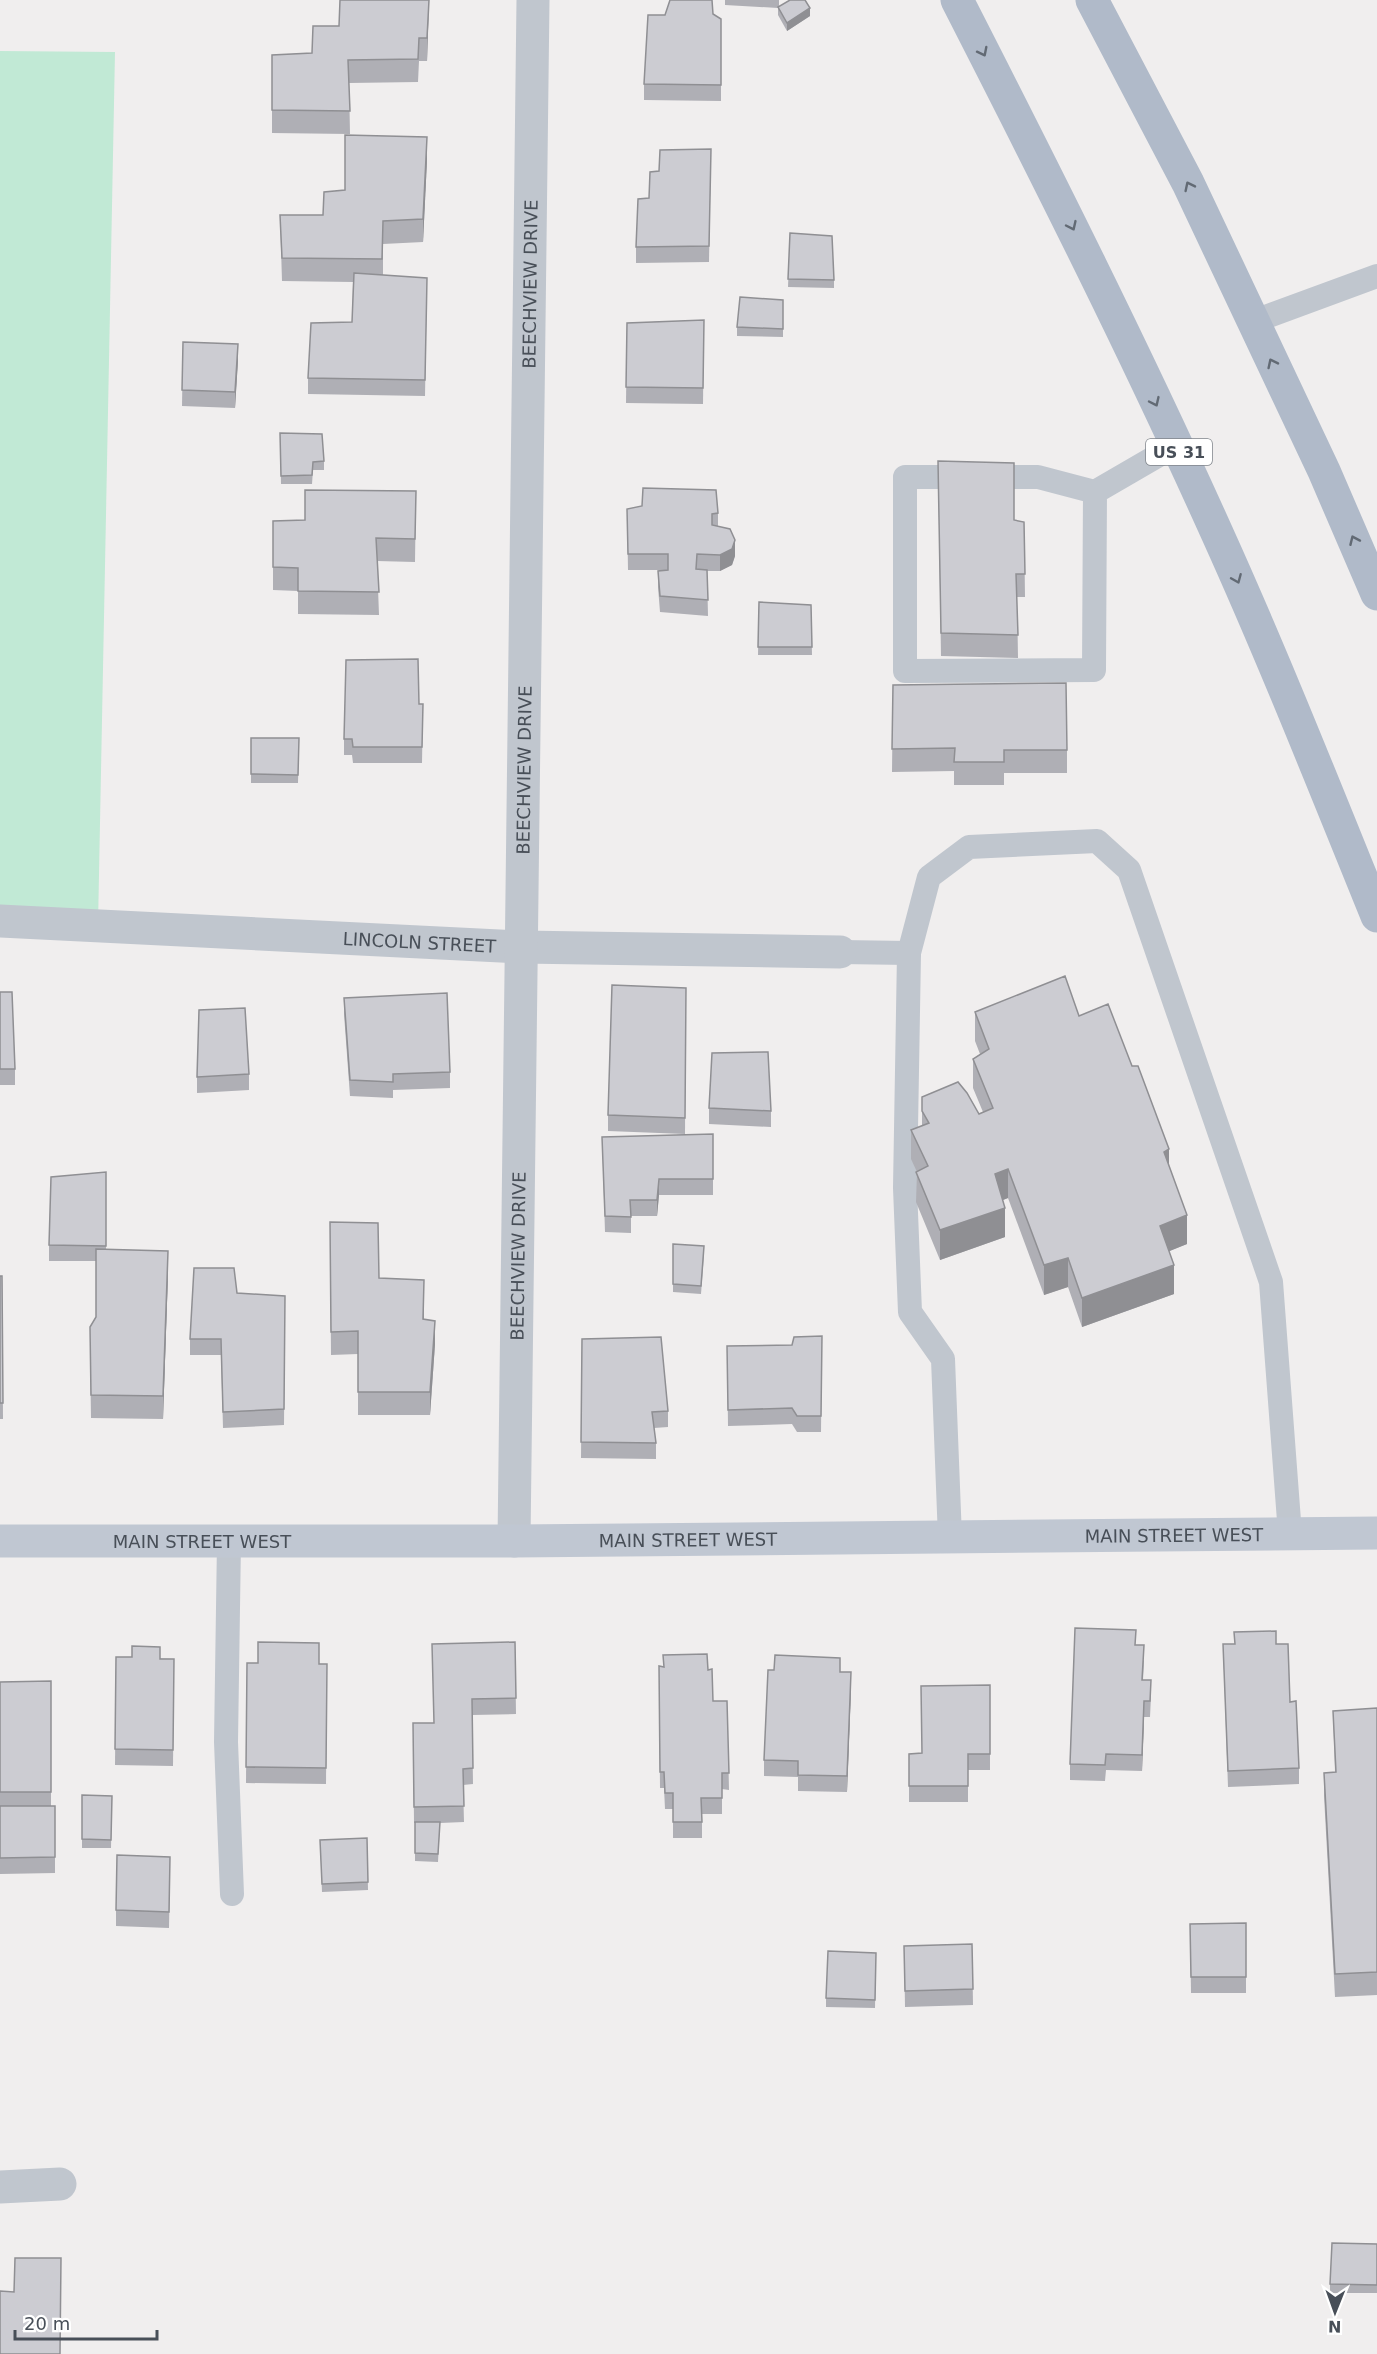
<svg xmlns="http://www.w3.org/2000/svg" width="1377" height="2354" font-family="'DejaVu Sans',sans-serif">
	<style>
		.green { fill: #c1e9d5 }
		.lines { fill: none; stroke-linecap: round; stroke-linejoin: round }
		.lane { stroke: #c0c6ce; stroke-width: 24 }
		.street { stroke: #c0c6ce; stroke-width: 33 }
		.secondary { stroke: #c0c7d2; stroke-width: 33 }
		.primary { stroke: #b0bac9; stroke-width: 33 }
		.wall { fill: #afafb5 }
		.shaded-wall { fill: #8f8f93 }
		.building { fill: #ccccd2; stroke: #8f8f93; stroke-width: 1.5 }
		.oneway { stroke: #626a74 }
		.labels { text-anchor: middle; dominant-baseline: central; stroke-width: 6; stroke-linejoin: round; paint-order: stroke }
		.shield { fill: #fff; stroke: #7f848a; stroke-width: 1.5 }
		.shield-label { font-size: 16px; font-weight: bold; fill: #484f58 }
		.street-label { font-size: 18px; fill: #484f58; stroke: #fff }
	</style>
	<rect width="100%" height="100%" fill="#f0eeee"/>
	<polygon class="green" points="0,51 115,52 98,926 0,919"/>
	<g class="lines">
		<g class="lane">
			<polyline points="1252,322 1377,276"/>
			<polyline points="1095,492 1038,477 905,477 905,671 1094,670 1095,492 1176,445"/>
			<polyline points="840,952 909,953"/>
			<polyline points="950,1538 943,1359 910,1312 905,1188 909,953 929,877 969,847 1097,841 1129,870 1271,1282 1290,1534"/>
			<polyline points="229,1541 226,1742 232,1894"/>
		</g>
		<g class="street">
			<path id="s1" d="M0,921l521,26 319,5"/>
			<path id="s2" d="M514,1541l19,-1541"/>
			<polyline points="0,2187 60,2184"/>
		</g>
		<path class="secondary" id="s3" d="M0,1541h514l863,-8"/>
		<g class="primary">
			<path d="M957,0c90,176 179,353 260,533 57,126 108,255 160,383"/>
			<polyline points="1092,0 1188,183 1324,471 1377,594"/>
		</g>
	</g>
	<g class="wall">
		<polygon points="429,0 427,61 419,61 418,82 349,83 350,134 272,133 272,55 312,53 339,26"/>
		<polygon points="725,0 779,0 779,6 810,16 787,31 778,15 778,8 725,5"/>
		<polygon points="713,14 721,19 721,101 644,100 644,84 665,15"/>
		<polygon points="711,149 709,262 636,263 636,247 649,198 659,171"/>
		<polygon points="427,160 423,242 383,244 383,275 427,278 425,396 308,394 308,378 352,322 353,282 282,281 280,215 323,215 345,190"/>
		<polygon points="790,233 834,280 834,288 788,287"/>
		<polygon points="783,300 783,337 737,336 737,327"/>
		<polygon points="704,320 703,404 626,403 627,323"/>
		<polygon points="183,342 238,360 235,408 182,406"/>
		<polygon points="280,433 324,461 324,470 313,470 312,484 281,484"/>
		<polygon points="938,461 1014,520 1024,522 1025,597 1017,597 1018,658 941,656"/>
		<polygon points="416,491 415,562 377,561 379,615 298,614 298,591 273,590 273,521 305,520"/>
		<polygon points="627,509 718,513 718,526 735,556 732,565 720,571 707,571 708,616 660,612 658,587 658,571 668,570 628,570"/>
		<polygon points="759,602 811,605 812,655 758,655"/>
		<polygon points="893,685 1067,750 1067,773 1004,773 1004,785 954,785 954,771 892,772"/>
		<polygon points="419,704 423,704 422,763 353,763 352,755 344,755 344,739"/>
		<polygon points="251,738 299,738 298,783 251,783"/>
		<polygon points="686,988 685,1134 608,1131 608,1115"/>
		<polygon points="0,992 15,1069 15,1085 0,1085"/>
		<polygon points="344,998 450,1072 450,1088 393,1090 393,1098 350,1096 344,1014"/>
		<polygon points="975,1012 1079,1016 1169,1167 1187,1244 1169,1251 1174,1294 1082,1327 1068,1287 1044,1295 1008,1198 1003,1200 1005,1237 940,1260 916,1202 917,1172 911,1159 911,1130 922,1126 922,1097 979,1114 983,1112 973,1088 973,1059 980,1054 975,1041"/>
		<polygon points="249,1074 249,1090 197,1093 197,1077"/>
		<polygon points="709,1108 771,1111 771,1127 709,1124"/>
		<polygon points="713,1134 713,1195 659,1195 657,1216 631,1216 631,1233 605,1232 602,1137"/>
		<polygon points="106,1172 106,1250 168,1274 163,1419 91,1418 90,1350 96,1317 96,1261 49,1261 49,1245"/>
		<polygon points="330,1222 379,1278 424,1303 424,1319 435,1344 430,1415 358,1415 358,1354 331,1355"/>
		<polygon points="673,1244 704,1254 701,1294 673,1292"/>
		<polygon points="0,1276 2,1276 3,1419 0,1419"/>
		<polygon points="237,1293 285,1296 284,1425 223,1428 221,1355 190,1355 190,1339"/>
		<polygon points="822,1336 821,1432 797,1432 792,1424 728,1426 727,1346 792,1345"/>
		<polygon points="582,1339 668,1411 668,1427 654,1428 656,1443 656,1459 581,1458"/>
		<polygon points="515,1642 516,1714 472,1715 473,1784 463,1785 464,1822 440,1823 438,1862 415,1861 415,1823 414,1823 413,1723 434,1723"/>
		<polygon points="1223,1644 1276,1644 1290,1702 1299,1768 1299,1784 1228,1787"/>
		<polygon points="1136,1645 1144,1661 1143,1680 1151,1696 1150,1717 1144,1717 1142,1771 1106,1770 1105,1781 1070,1780 1070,1764"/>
		<polygon points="116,1657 174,1659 173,1766 115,1765"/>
		<polygon points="247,1663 327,1664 326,1784 246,1783"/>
		<polygon points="659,1666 708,1670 713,1701 727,1701 729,1790 722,1789 722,1814 702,1814 702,1838 673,1838 673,1809 665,1809 664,1788 660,1788"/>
		<polygon points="840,1672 851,1688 847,1792 798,1791 798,1777 764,1776 764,1760"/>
		<polygon points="51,1681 51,1806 55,1806 55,1873 0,1874 0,1682"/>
		<polygon points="990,1685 990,1770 968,1770 968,1802 909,1802 909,1754 922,1753"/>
		<polygon points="1377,1708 1377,1995 1335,1997 1324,1796 1324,1773 1335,1772 1333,1711"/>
		<polygon points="82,1795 112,1796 111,1848 82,1848"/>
		<polygon points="367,1838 368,1890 322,1892 320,1840"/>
		<polygon points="170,1873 169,1928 116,1926 116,1910"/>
		<polygon points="1246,1923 1246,1993 1191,1993 1190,1924"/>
		<polygon points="972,1944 973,2005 905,2007 904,1946"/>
		<polygon points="876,1953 875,2008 826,2007 826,1998"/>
		<polygon points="1377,2244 1377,2293 1330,2293 1330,2284"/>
	</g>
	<g class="shaded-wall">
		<polygon points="429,0 427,61 427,38"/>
		<polygon points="810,8 810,16 787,31 787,23"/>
		<polygon points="427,137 427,160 423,242 423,219"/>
		<polygon points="238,344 238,360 235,408 235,392"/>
		<polygon points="735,540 735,556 732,565 720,571 720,555"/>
		<polygon points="1169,1149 1169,1178 1164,1152"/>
		<polygon points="1008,1169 1008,1198 995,1203 995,1174"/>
		<polygon points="659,1179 659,1195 657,1216 657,1200"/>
		<polygon points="1005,1208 1005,1237 940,1260 940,1230"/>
		<polygon points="1187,1215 1187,1244 1160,1255 1160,1226"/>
		<polygon points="168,1251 168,1274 163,1419 163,1396"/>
		<polygon points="1068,1258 1068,1287 1044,1295 1044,1265"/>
		<polygon points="1174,1265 1174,1294 1082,1327 1082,1298"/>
		<polygon points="424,1280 424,1303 423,1342 423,1319"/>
		<polygon points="435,1321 435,1344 430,1415 430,1392"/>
		<polygon points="851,1672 851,1688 847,1792 847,1776"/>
		<polygon points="1144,1701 1144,1717 1142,1771 1142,1755"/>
	</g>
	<g class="building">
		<polygon points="340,0 429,0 427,38 419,38 418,59 348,60 350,111 272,110 272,55 312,53 313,26 339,26"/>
		<polygon points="670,0 712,0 713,14 721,19 721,85 644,84 648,15 665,15"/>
		<polygon points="790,0 805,0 810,8 787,23 778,7"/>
		<polygon points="345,135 427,137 423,219 383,221 382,259 282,258 280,215 323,215 324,192 345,190"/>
		<polygon points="711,149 709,246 636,247 638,199 649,198 650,172 659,171 660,150"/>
		<polygon points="790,233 832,236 834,280 788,279"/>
		<polygon points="354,273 427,278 425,380 308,378 311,323 352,322"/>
		<polygon points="740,297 783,300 783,329 737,327"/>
		<polygon points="704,320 703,388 626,387 627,323"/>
		<polygon points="183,342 238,344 235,392 182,390"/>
		<polygon points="280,433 322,434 324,461 313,462 312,475 281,476"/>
		<polygon points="938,461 1014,463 1014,520 1024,522 1025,574 1016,574 1018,635 941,633"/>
		<polygon points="643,488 716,490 718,513 712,514 712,525 730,529 735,540 732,549 720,555 697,554 696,569 707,570 708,600 660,596 658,571 668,570 668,554 628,554 627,509 642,506"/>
		<polygon points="305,490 416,491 415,539 376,538 379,592 298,591 298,568 273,567 273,521 305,520"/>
		<polygon points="759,602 811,605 812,647 758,647"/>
		<polygon points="418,659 419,704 423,704 422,747 353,747 352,739 344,739 346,660"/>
		<polygon points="1066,683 1067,750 1004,750 1004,762 954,762 955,748 892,749 893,685"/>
		<polygon points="251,738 299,738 298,775 251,774"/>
		<polygon points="1065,976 1079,1016 1108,1004 1132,1066 1138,1066 1169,1149 1164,1152 1187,1215 1160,1226 1174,1265 1082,1298 1068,1258 1044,1265 1008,1169 995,1174 1005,1208 940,1230 916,1172 928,1166 911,1130 929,1123 922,1111 922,1097 958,1082 967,1093 979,1114 993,1108 973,1059 989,1049 975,1012"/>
		<polygon points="612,985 686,988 685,1118 608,1115"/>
		<polygon points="0,992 12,992 15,1069 0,1069"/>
		<polygon points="447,993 450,1072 393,1074 393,1082 350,1080 344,998"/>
		<polygon points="245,1008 249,1074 197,1077 199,1010"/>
		<polygon points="768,1052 771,1111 709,1108 712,1053"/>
		<polygon points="713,1134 713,1179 659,1179 657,1200 630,1200 631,1217 605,1216 602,1137"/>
		<polygon points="106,1172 106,1246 49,1245 51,1177"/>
		<polygon points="330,1222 378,1223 379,1278 424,1280 423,1319 435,1321 430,1392 358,1392 358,1331 331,1332"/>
		<polygon points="673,1244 704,1246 701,1286 673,1284"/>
		<polygon points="96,1249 168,1251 163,1396 91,1395 90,1327 96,1317"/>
		<polygon points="194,1268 234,1268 237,1293 285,1296 284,1409 223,1412 221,1339 190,1339"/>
		<polygon points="0,1276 2,1276 3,1403 0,1403"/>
		<polygon points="822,1336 821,1416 797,1416 792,1408 728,1410 727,1346 792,1345 794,1337"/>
		<polygon points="661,1337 668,1411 652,1412 656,1443 581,1442 582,1339"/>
		<polygon points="1075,1628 1136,1630 1135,1645 1144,1645 1142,1680 1151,1680 1150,1701 1144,1701 1142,1755 1106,1754 1105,1765 1070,1764"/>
		<polygon points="1276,1631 1276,1644 1288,1644 1290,1702 1296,1701 1299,1768 1228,1771 1223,1644 1235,1644 1234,1632"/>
		<polygon points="258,1642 319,1643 319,1664 327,1664 326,1768 246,1767 247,1663 258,1663"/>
		<polygon points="515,1642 516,1698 472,1699 473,1768 463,1769 464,1806 414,1807 413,1723 434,1723 432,1644"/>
		<polygon points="132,1646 160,1647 160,1659 174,1659 173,1750 115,1749 116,1657 132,1657"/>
		<polygon points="707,1654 708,1670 712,1669 713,1701 727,1701 729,1773 722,1773 722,1798 701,1798 702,1822 673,1822 673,1793 665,1793 664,1772 660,1772 659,1666 664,1667 663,1655"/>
		<polygon points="775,1655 840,1658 840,1672 851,1672 847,1776 798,1775 798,1761 764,1760 768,1670 774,1670"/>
		<polygon points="51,1681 51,1792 0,1792 0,1682"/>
		<polygon points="990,1685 990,1754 968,1754 968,1786 909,1786 909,1754 922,1753 921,1686"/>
		<polygon points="1377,1708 1377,1972 1335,1974 1324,1773 1336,1772 1333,1711"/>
		<polygon points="82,1795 112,1796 111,1840 82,1839"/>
		<polygon points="0,1806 55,1806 55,1857 0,1858"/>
		<polygon points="415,1822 440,1822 438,1854 415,1853"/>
		<polygon points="367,1838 368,1882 322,1884 320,1840"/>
		<polygon points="117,1855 170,1857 169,1912 116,1910"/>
		<polygon points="1246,1923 1246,1977 1191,1977 1190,1924"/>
		<polygon points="972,1944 973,1989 905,1991 904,1946"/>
		<polygon points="828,1951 876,1953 875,2000 826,1998"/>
		<polygon points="1332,2243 1377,2244 1377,2285 1330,2284"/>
		<polygon points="15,2258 61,2258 60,2354 0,2354 0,2291 14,2292"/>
	</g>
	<defs><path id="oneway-chevron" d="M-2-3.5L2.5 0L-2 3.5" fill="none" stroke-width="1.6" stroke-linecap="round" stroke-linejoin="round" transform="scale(1.5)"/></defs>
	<g class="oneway">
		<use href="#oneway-chevron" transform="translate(983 52) rotate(63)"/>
		<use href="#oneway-chevron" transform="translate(1189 186) rotate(-116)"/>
		<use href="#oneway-chevron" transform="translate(1072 226) rotate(65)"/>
		<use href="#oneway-chevron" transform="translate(1272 363) rotate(-116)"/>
		<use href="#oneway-chevron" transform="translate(1155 402) rotate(65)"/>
		<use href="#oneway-chevron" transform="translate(1354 540) rotate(-114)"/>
		<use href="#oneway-chevron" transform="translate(1237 579) rotate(67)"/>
	</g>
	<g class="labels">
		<rect class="shield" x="1146" y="439" width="66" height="26" rx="4.5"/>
		<g class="shield-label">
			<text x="1179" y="452">US 31</text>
		</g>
		<g class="street-label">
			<text stroke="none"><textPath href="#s2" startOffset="1257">BEECHVIEW DRIVE</textPath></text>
			<text stroke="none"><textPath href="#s2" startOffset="771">BEECHVIEW DRIVE</textPath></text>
			<text stroke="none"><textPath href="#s1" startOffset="420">LINCOLN STREET</textPath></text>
			<text stroke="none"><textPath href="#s2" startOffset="285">BEECHVIEW DRIVE</textPath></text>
			<text stroke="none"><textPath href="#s3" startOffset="1174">MAIN STREET WEST</textPath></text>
			<text stroke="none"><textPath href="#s3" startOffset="688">MAIN STREET WEST</textPath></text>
			<text stroke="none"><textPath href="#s3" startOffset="202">MAIN STREET WEST</textPath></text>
		</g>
	</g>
	<g transform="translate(1335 2312) rotate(181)" stroke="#ffffff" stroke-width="4.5" paint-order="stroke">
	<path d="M0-4.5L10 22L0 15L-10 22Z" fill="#484f58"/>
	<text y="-9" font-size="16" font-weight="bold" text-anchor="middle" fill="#484f58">N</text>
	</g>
	<path d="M15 2330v9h142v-9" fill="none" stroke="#484f58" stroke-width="3"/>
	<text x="24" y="2330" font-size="18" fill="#484f58" stroke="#ffffff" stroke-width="4.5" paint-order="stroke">20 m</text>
</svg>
